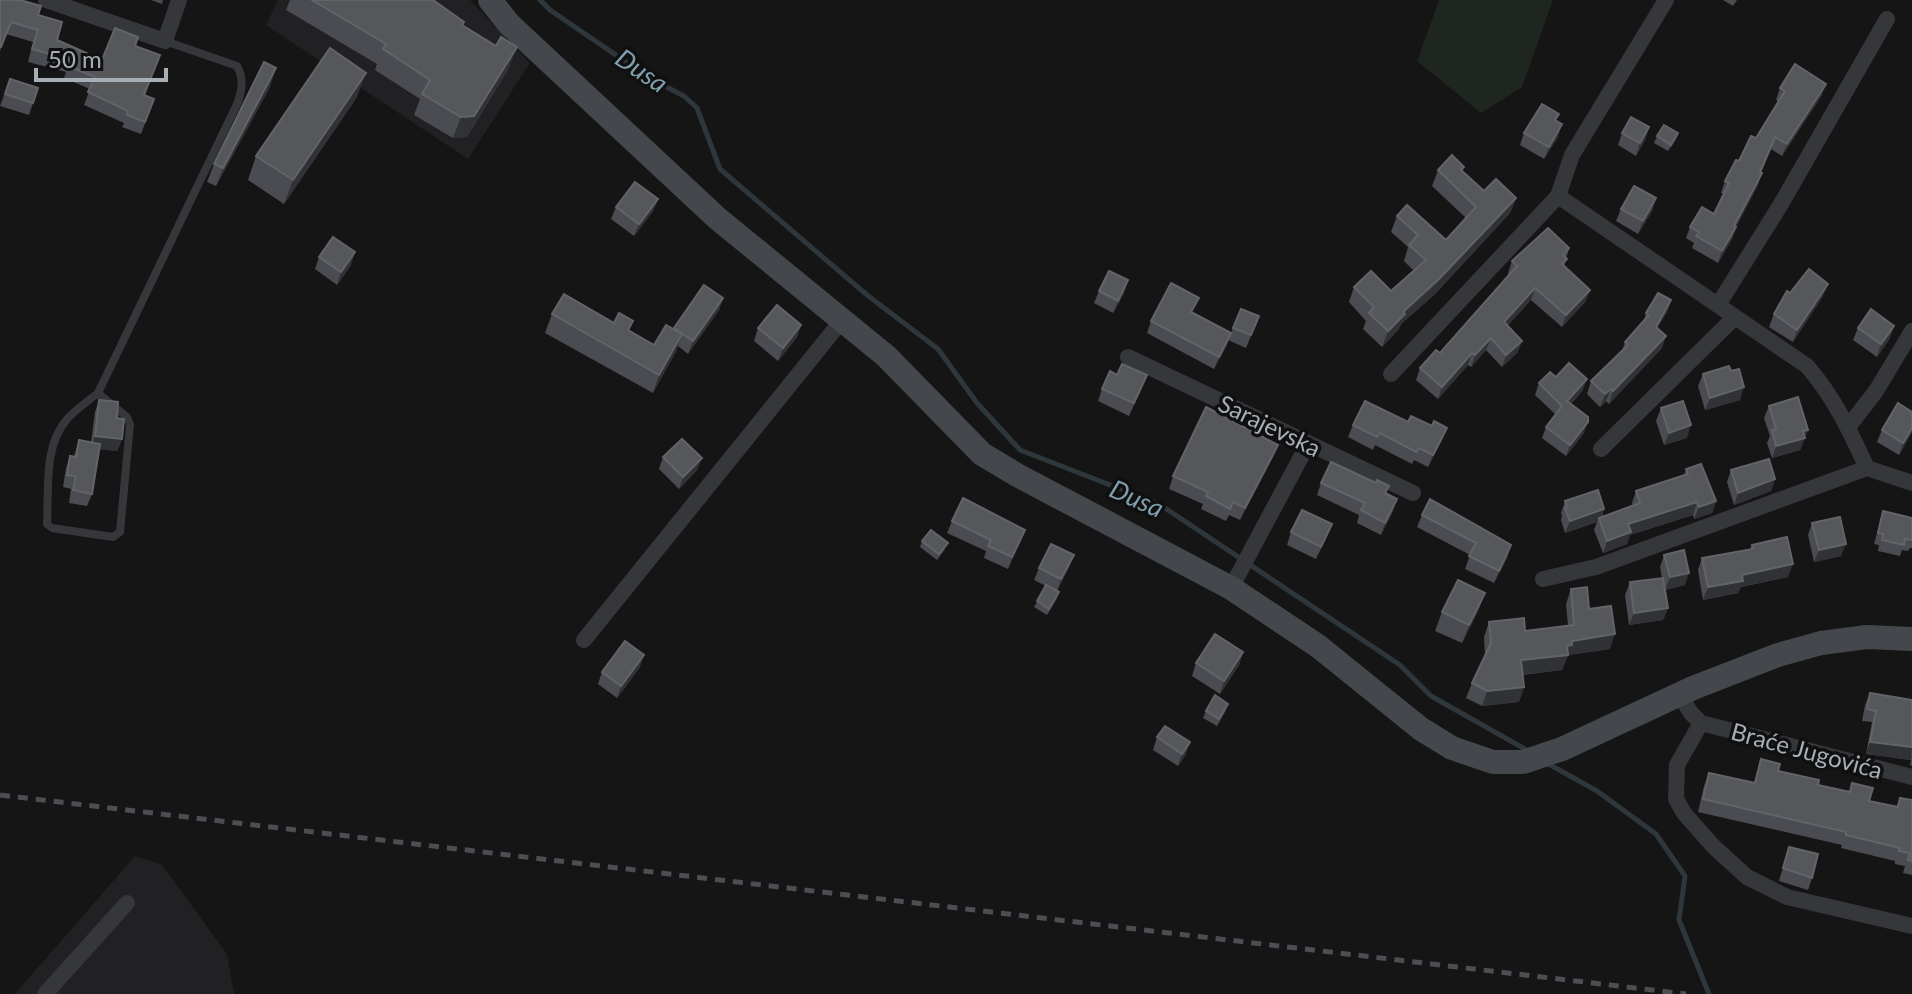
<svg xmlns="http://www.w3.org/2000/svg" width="1912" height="994" font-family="Lato,sans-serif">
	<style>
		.built { fill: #212123 }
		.green { fill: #1f261f }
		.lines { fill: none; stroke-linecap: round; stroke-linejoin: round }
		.stream { stroke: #2e373b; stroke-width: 5 }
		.service { stroke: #36373b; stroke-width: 8 }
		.minor { stroke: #36373b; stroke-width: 16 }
		.secondary { stroke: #44474b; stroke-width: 24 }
		.rail { stroke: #4b4e52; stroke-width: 5; stroke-dasharray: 10 8; stroke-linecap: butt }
		.wall { fill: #4b4c51 }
		.shaded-wall { fill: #313235 }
		.building { fill: #55575b; stroke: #626469; stroke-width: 2 }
		.labels { text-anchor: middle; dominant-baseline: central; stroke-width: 7; stroke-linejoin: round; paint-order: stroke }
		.street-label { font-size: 24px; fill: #a7aeb5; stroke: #101011 }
		.water-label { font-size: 26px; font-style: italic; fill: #819fae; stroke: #101011 }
	</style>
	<rect width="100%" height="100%" fill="#151516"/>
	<g class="built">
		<polygon points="278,0 470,0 530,63 468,159 266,25"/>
		<polygon points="135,856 162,865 227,954 234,994 15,994"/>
	</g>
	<polygon class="green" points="1439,0 1553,0 1522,87 1481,113 1417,61"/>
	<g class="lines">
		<g class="stream">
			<polyline points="540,0 550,10 651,79 684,96 697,108 720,169 867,295 938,349 977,403 1020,450 1159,504 1400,665 1431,696 1530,752"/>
			<polyline points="1545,762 1597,791 1656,834 1685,876 1679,920 1709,994"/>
		</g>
		<path class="service" d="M98,393l29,24 3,8 -10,107 -7,5 -61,-9 -5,-4c2,-34 -4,-79 21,-106 8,-9 20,-17 30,-25l140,-291c4,-13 6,-23 -1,-36l-72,-25"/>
		<g class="minor">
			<polyline points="46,0 165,41 179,0"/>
			<path d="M1558,196l249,170c27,31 43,65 60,102l45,15"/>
			<polyline points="1718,305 1781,204 1887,19"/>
			<polyline points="1128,357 1413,493"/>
			<polyline points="1391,374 1558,196 1572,155 1666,0"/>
			<polyline points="1849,426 1876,391 1912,331"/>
			<polyline points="1601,449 1735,317"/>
			<polyline points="1543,579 1596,567 1867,468"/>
			<polyline points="1231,588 1308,444"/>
			<polyline points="584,640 843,319"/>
			<polyline points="1679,694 1691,713 1701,723 1912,777"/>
			<polyline points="1701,723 1677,765 1676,799 1684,813 1713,846 1747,877 1787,897 1912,926"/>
			<polyline points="45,994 127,903"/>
		</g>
		<polyline class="secondary" points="490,0 509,24 717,218 886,356 982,454 1017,475 1231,588 1318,646 1421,729 1452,748 1493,762 1523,762 1562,749 1693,688 1778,655 1821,643 1867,637 1912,639"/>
		<polyline class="rail" points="0,795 1686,994"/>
	</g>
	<g class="wall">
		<polygon points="0,0 38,15 57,40 102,60 135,46 144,95 154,99 141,134 122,127 124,123 84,105 90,89 64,78 66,72 28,62 33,42 6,34 0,51"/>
		<polygon points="151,0 163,0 162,4"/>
		<polygon points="290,0 433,0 509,68 467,137 453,138 414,115 420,99 375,70 377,64 286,10"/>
		<polygon points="1723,0 1737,0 1733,6"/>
		<polygon points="10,79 38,88 29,115 0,106"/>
		<polygon points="270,87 216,186 207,182 214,164"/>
		<polygon points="1780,88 1822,95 1782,156 1771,149 1761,173 1758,185 1736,227 1732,239 1718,263 1692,248 1694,243 1686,238 1690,227 1714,214 1724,194 1721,193 1725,181 1756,138 1778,101 1776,100"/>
		<polygon points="357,97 284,204 248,180 256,156"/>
		<polygon points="1557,121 1558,137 1544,159 1520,145 1524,133"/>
		<polygon points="1649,127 1645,140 1636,156 1618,145 1622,133"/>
		<polygon points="1657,136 1676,139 1668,151 1654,143"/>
		<polygon points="1438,170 1463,171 1484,191 1516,198 1510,213 1434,295 1401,324 1399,329 1382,347 1363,329 1366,321 1349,302 1354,287 1391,291 1414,271 1404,261 1408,247 1391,232 1397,216 1446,240 1466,218 1432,186"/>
		<polygon points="1656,198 1652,211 1638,234 1616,221 1621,209"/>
		<polygon points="658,199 653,211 634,236 611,219 616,207"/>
		<polygon points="1569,248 1564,267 1590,290 1585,302 1562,327 1531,300 1507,326 1522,341 1517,353 1502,367 1486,350 1471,367 1468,365 1438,399 1416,380 1420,368 1440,353 1509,275 1508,273 1512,261"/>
		<polygon points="319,257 351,265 337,285 315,269"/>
		<polygon points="1128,280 1124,293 1113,313 1094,303 1099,291"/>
		<polygon points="1790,293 1823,296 1793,342 1769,327 1774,314"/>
		<polygon points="723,298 719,310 688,354 678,346 653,393 545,333 552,314 629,331 654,345 673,329"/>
		<polygon points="1671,300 1667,312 1657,328 1662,348 1609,404 1606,401 1600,407 1587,394 1591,381 1622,351 1625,342 1643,323 1646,313"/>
		<polygon points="1241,309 1259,316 1246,348 1228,340"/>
		<polygon points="1193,313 1231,333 1227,345 1214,369 1147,333 1151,321"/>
		<polygon points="801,325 797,337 778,361 754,341 758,328"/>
		<polygon points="1858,328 1890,338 1877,357 1853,340"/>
		<polygon points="1703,374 1740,400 1705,410 1698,386"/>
		<polygon points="1117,375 1142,387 1129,416 1098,401 1102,389"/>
		<polygon points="1556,377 1583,390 1571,404 1584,433 1566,456 1542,438 1546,427 1556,415 1535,395 1539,383"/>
		<polygon points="99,400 117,418 122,439 117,451 99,449 92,494 87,506 69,503 71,489 63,487 66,468 70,456 74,456 79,440 91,442 95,412"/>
		<polygon points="1769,406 1808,430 1800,450 1772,458 1767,443 1770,436 1764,418"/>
		<polygon points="1661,408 1687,438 1664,445 1656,421"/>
		<polygon points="1912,412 1912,432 1899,455 1877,442 1882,430"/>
		<polygon points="1408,422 1447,428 1442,440 1428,467 1414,460 1412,464 1375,445 1373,450 1348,437 1353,425"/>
		<polygon points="1278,445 1273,457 1240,520 1229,515 1226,521 1201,509 1203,504 1169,489 1173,476"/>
		<polygon points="663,457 697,470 679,489 659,469"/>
		<polygon points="1686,469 1716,501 1712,513 1694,519 1693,515 1630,535 1627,544 1603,553 1594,530 1597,522 1565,533 1561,520 1562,516 1561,513 1565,501 1604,509 1602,517 1633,506 1632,503 1636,491 1684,475"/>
		<polygon points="1731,470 1775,479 1771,491 1734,505 1727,482"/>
		<polygon points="1321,483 1376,483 1386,493 1393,511 1381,535 1357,523 1359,515 1317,495"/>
		<polygon points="1883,511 1912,518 1912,548 1910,548 1908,551 1902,550 1900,556 1878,551 1879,545 1874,544"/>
		<polygon points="1422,515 1511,545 1507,558 1494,583 1465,569 1470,555 1417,527"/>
		<polygon points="952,521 1025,530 1008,569 984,558 986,551 947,533"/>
		<polygon points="1812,523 1841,556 1814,562 1808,535"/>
		<polygon points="1291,532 1327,536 1316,559 1287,545"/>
		<polygon points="922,541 945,549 937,560 920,547"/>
		<polygon points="1752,545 1788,577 1741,587 1738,593 1703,600 1698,570 1702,558 1750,549"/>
		<polygon points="1074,555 1069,567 1057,591 1057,598 1047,615 1034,607 1046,586 1034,580 1039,568"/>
		<polygon points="1664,555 1685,585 1665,590 1668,608 1663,620 1629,625 1625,595 1630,582 1662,578 1660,567"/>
		<polygon points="1571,589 1589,609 1610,649 1568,655 1562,670 1523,675 1524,687 1519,702 1482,706 1466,698 1472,683 1485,655 1484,637 1489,622 1525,631 1568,625 1566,604"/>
		<polygon points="1485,593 1478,611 1462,643 1435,631 1442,612"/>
		<polygon points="1243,652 1239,665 1220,694 1192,676 1196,663"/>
		<polygon points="640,667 617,698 598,684 602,672"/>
		<polygon points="1870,693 1912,700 1912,766 1910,765 1911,760 1866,754 1872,722 1862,721 1865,705"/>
		<polygon points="1226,710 1217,726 1203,718 1206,711"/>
		<polygon points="1157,737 1186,754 1178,766 1153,750"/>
		<polygon points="1761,759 1778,771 1818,785 1849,792 1852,783 1869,801 1896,807 1900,798 1912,800 1912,875 1903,873 1905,866 1895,864 1895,861 1841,848 1842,845 1698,812 1704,786 1709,773 1754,783"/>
		<polygon points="1789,847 1812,878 1808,890 1779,881"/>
	</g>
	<g class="shaded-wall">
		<polygon points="517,47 509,68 467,137 453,138 461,117"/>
		<polygon points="276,68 270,87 216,186 223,168"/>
		<polygon points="366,73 357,97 284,204 293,180"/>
		<polygon points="1826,84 1822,95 1782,156 1787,144"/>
		<polygon points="1562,124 1558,137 1544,159 1549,147"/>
		<polygon points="1649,127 1645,140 1636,156 1640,143"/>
		<polygon points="1762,173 1758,185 1730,238 1734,226"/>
		<polygon points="1516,198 1510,213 1434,295 1401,324 1399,329 1382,347 1388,331 1403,312"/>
		<polygon points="1656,198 1652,211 1638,234 1643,221"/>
		<polygon points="658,199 653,211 634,236 639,224"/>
		<polygon points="1736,227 1732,239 1718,263 1722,251"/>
		<polygon points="355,252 351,265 337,285 341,272"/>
		<polygon points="1128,280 1124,293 1113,313 1118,301"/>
		<polygon points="1828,284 1823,296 1793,342 1797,330"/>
		<polygon points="1535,288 1531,300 1500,334 1504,322"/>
		<polygon points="1590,290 1585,302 1562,327 1566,315"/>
		<polygon points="723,298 719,310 688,354 693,341"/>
		<polygon points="1671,300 1667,312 1651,339 1656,327"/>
		<polygon points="801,325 797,337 778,361 783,348"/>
		<polygon points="1894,326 1890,338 1877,357 1881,344"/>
		<polygon points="1231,333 1227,345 1214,369 1219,357"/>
		<polygon points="682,334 676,352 653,393 659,375"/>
		<polygon points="1666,336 1662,348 1609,404 1613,391"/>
		<polygon points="1491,338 1486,350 1471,367 1475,355"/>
		<polygon points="1522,341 1517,353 1502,367 1506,355"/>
		<polygon points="1472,353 1468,365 1438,399 1442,387"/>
		<polygon points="1587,379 1583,390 1563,412 1567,401"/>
		<polygon points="1744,387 1740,400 1705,410 1710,398"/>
		<polygon points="1611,389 1606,401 1600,407 1605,394"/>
		<polygon points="1588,422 1584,433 1566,456 1570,445"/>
		<polygon points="1691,425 1687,438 1664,445 1669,433"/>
		<polygon points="1447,428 1442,440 1428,467 1433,455"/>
		<polygon points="1912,428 1912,432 1899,455 1903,443"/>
		<polygon points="1808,430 1800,450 1772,458 1776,446 1803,431"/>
		<polygon points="95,436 122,439 117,451 91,448"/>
		<polygon points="1278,445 1273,457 1240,520 1245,508"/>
		<polygon points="702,458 697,470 679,489 683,477"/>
		<polygon points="1775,479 1771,491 1734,505 1738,493"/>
		<polygon points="1397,499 1393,511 1381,535 1385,523"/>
		<polygon points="1716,501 1712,513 1694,519 1699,507"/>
		<polygon points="1697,502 1693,515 1630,535 1627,544 1603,553 1607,541 1628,524"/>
		<polygon points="1604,509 1600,521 1599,518 1597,522 1565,533 1570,521"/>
		<polygon points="1025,530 1020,543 1008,569 1012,557"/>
		<polygon points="1846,544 1841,556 1814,562 1819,550"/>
		<polygon points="1511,545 1507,558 1494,583 1499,571"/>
		<polygon points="1074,555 1069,567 1057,591 1061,579"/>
		<polygon points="1793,564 1788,577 1741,587 1738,593 1703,600 1708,587 1742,575"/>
		<polygon points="1689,573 1685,585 1665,590 1670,577"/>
		<polygon points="1485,593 1478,611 1462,643 1469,625"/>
		<polygon points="1668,608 1663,620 1629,625 1634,613"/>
		<polygon points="1615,634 1610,649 1568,655 1562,670 1516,675 1521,660 1567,646 1572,641"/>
		<polygon points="1243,652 1239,665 1220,694 1224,681"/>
		<polygon points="644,655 640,667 617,698 621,686"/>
		<polygon points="1524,687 1519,702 1482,706 1487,691"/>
		<polygon points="1190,742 1186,754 1178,766 1182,754"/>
		<polygon points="1870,742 1912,747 1911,760 1866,754"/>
	</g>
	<g class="building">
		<polygon points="0,0 20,0 41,6 38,15 62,22 57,40 102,60 115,28 138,37 135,46 160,55 144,95 154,99 145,122 127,115 128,111 88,92 95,77 68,66 71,60 32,49 38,30 11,22 1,47 0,47"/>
		<polygon points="312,0 433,0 464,22 462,25 496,46 501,37 517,47 474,116 461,117 422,94 430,80 383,49 386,44"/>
		<polygon points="330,48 366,73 293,180 256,156"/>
		<polygon points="264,62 276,68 223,168 214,164"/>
		<polygon points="1795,64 1826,84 1787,144 1775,137 1760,172 1762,173 1734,226 1736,227 1722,251 1696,236 1699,232 1690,227 1702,207 1714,214 1729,183 1725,181 1736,160 1739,161 1751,136 1756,138 1785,91 1780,88"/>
		<polygon points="10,79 38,88 33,103 5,94"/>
		<polygon points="1542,104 1559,114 1555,120 1562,124 1549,147 1524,133"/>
		<polygon points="1631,117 1649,127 1640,143 1622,133"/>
		<polygon points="1664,125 1678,133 1671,145 1657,136"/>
		<polygon points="1452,155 1464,167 1461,170 1484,191 1496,179 1516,198 1439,279 1403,312 1405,314 1388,331 1369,313 1374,307 1354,287 1371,271 1391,291 1426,260 1409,245 1418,235 1397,216 1407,205 1446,240 1476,207 1438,170"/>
		<polygon points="635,182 658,199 639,224 616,207"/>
		<polygon points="1634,186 1656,198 1643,221 1621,209"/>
		<polygon points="1548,228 1569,248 1563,255 1567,259 1562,264 1590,290 1566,315 1535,288 1504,322 1522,341 1506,355 1491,338 1475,355 1472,353 1442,387 1420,368 1436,350 1440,353 1517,266 1512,261"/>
		<polygon points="333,237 355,252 341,272 319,257"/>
		<polygon points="1809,269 1828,284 1797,330 1774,314 1787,291 1790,293"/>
		<polygon points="1109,271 1128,280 1118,301 1099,291"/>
		<polygon points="1171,283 1199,298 1191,312 1231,333 1219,357 1151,321"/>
		<polygon points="704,285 723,298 693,341 674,328"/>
		<polygon points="1658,293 1671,300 1656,327 1666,336 1613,391 1611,389 1605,394 1591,381 1628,345 1625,342 1649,315 1646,313"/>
		<polygon points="564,294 614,323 619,313 633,321 628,330 654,345 666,325 682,334 659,375 552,314"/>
		<polygon points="777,305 801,325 783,348 758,328"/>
		<polygon points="1241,309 1259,316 1251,335 1233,328"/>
		<polygon points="1871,309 1894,326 1881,344 1858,328"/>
		<polygon points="1569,363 1587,379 1567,401 1588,417 1588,422 1570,445 1546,427 1562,406 1539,383 1550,372 1556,377"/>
		<polygon points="1122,364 1147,375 1134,403 1102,389 1110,371 1117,375"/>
		<polygon points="1729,366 1731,371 1739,369 1744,387 1710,398 1703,374"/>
		<polygon points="1798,397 1808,430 1803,431 1805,438 1776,446 1772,430 1776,429 1769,406"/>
		<polygon points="99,400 118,402 117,418 124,419 122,439 95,436"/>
		<polygon points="1365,401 1408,422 1411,416 1432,426 1434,421 1447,428 1433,455 1419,448 1416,452 1380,433 1377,437 1353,425"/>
		<polygon points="1683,401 1691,425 1669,433 1661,408"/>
		<polygon points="1898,403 1912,412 1912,428 1903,443 1882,430"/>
		<polygon points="1206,407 1278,445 1245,508 1233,502 1230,509 1206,496 1208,492 1173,476"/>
		<polygon points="682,439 702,458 683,477 663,457"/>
		<polygon points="79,440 100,444 92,494 73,490 76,476 67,475 70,456 76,457"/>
		<polygon points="1769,459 1775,479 1738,493 1731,470"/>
		<polygon points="1331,462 1376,483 1377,480 1389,486 1385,493 1397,499 1385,523 1361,510 1365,503 1321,483"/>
		<polygon points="1701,464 1716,501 1699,507 1697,502 1628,524 1631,532 1607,541 1599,518 1640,503 1636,491 1688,474 1686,469"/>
		<polygon points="1598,490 1604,509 1570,521 1565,508 1567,507 1565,501"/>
		<polygon points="963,498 1025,530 1012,557 988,546 991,540 952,521"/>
		<polygon points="1430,499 1511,545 1499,571 1469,556 1476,543 1422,515"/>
		<polygon points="1302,510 1332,524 1321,547 1291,532"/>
		<polygon points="1883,511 1912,518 1912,540 1905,539 1904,545 1882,540 1883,534 1878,533"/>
		<polygon points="1840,517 1846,544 1819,550 1812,523"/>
		<polygon points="931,530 948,543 939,554 922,541"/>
		<polygon points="1787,537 1793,564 1742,575 1743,581 1708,587 1702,558 1753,549 1752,545"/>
		<polygon points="1051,544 1074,555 1061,579 1039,568"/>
		<polygon points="1684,550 1689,573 1670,577 1664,555"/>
		<polygon points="1663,578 1668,608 1634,613 1630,582"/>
		<polygon points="1458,580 1485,593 1469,625 1442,612"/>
		<polygon points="1046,585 1059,592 1049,609 1037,601"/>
		<polygon points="1587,587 1589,609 1611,606 1615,634 1572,641 1572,645 1567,646 1568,655 1521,660 1524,687 1487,691 1472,683 1491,643 1489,622 1524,618 1525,631 1574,625 1571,589"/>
		<polygon points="1215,634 1243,652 1224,681 1196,663"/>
		<polygon points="625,641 644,655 621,686 602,672"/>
		<polygon points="1870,693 1912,700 1912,747 1870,742 1876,711 1867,709"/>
		<polygon points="1215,695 1228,704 1219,719 1206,711"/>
		<polygon points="1165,726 1190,742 1182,754 1157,737"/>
		<polygon points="1761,759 1780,764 1778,771 1819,780 1818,785 1850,792 1852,783 1873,788 1869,801 1898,807 1900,798 1912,800 1912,861 1908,860 1910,853 1899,851 1900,848 1846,835 1846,832 1703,799 1709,773 1755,783"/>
		<polygon points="1789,847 1818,854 1812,878 1783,868"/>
	</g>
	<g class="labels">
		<g class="street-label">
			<text transform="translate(1270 425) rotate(26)">Sarajevska</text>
			<text transform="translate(1807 750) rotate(15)">Braće Jugovića</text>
		</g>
		<g class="water-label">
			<text transform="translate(642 70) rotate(34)">Dusa</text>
			<text transform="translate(1137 498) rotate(24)">Dusa</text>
		</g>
	</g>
	<path d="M36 68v12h130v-12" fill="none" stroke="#a7aeb5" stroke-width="4"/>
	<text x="48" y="68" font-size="24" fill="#a7aeb5" stroke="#101011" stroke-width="6" paint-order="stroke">50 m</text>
</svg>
